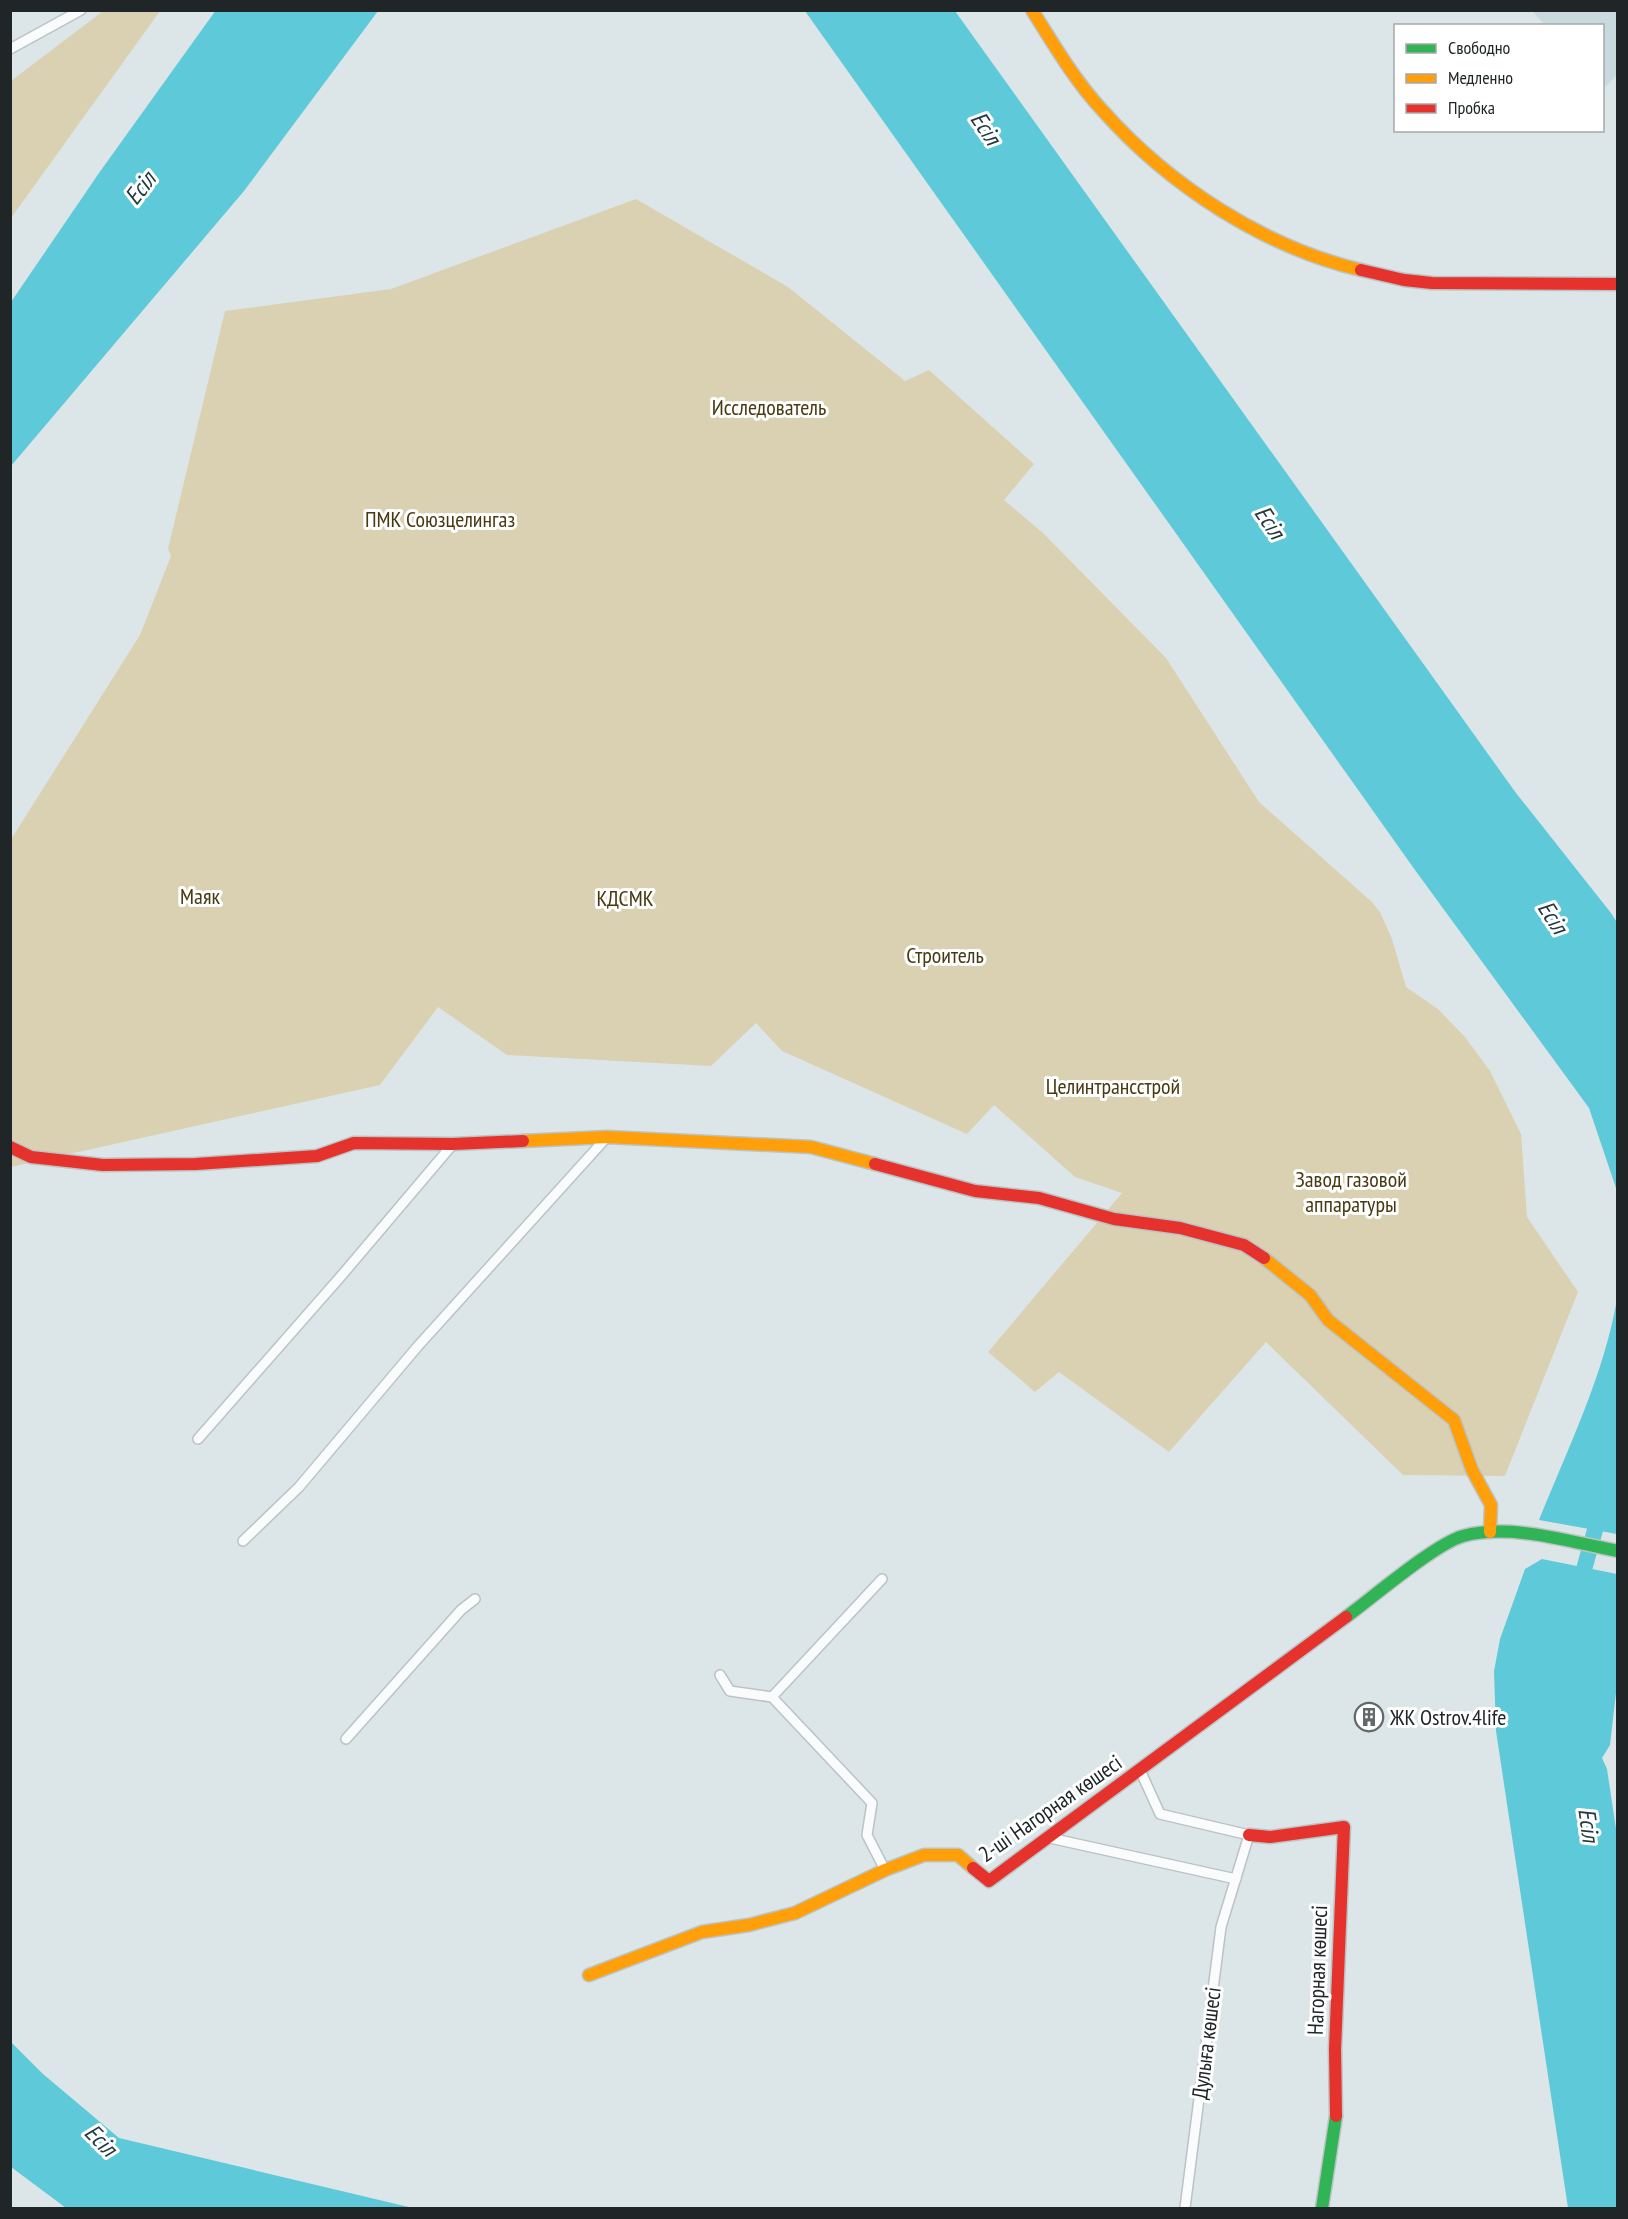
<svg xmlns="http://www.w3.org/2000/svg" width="1628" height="2219" font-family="'PT Sans Narrow',sans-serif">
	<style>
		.built { fill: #c8dade }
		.green { fill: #dad1b2 }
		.water { fill: #5ec9d9 }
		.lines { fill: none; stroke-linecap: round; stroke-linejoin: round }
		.river { stroke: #5ec9d9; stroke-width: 16 }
		.street-casing { stroke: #bbc3c4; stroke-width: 12 }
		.fast-casing { stroke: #bbc3c4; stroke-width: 15 }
		.slow-casing { stroke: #bbc3c4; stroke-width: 15 }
		.jam-casing { stroke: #bbc3c4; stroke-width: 15 }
		.street { stroke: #fafbfc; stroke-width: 9 }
		.fast { stroke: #30b455; stroke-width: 12 }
		.slow { stroke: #ff9f0a; stroke-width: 12 }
		.jam { stroke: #e5322d; stroke-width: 12 }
		.labels { text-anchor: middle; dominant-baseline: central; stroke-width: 6; stroke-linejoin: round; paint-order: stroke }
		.park-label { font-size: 22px; fill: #493911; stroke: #fff }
		.poi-label { font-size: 22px; fill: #202627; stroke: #fff; text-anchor: start }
		.street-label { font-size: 22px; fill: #202627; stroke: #fff }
		.water-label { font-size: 24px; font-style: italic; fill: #223a3e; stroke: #fff }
	</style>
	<rect width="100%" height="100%" fill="#dce6e8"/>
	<polygon class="built" points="1532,11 1617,11 1617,75 1603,89 1602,26 1545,25"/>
	<g class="green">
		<polygon points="103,11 160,11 11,218 11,81"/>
		<polygon points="636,199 788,287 905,381 929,370 1034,464 1004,500 1043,533 1166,658 1259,802 1372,902 1380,912 1392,939 1406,987 1438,1009 1465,1037 1490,1071 1521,1134 1527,1217 1578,1292 1505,1476 1403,1475 1266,1342 1169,1452 1059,1372 1035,1392 988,1352 1122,1193 1075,1177 994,1105 967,1134 782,1051 756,1023 711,1066 507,1055 438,1007 380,1085 11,1167 10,841 140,635 171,556 168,549 225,311 391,289"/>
	</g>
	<g class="water">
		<polygon points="216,10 378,11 244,191 11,466 11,302 99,173"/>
		<polygon points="805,11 955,11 1516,793 1611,913 1618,924 1617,1191 1589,1108 1415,870"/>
		<path d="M1617,1299v235l-78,-14c29,-72 65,-145 78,-221z"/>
		<polygon points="1542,1559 1617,1574 1617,1684 1610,1745 1602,1758 1607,1769 1618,1842 1617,2208 1568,2208 1496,1731 1494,1671 1500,1639 1525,1569"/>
		<polygon points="10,2041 43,2074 119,2138 413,2208 66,2208 11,2167"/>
	</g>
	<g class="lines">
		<polyline class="river" points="1578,1591 1595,1530 1618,1479"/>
		<g class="street-casing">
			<g id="street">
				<polyline points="10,49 81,10"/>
				<polyline points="198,1439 342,1275 453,1144"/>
				<polyline points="243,1541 299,1487 418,1346 607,1137"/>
				<polyline points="720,1675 730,1691 772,1697 872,1803 867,1835 885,1870"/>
				<polyline points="772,1697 882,1579"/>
				<polyline points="346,1739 461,1610 475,1599"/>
				<polyline points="1140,1770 1160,1814 1249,1835 1221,1927 1185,2208"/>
				<polyline points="1050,1838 1236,1879"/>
			</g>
		</g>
		<g class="fast-casing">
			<g id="fast">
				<path d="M1346,1617c26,-19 89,-73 117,-81 50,-13 106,6 155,15"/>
				<polyline points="1322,2208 1336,2116"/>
			</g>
		</g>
		<g class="slow-casing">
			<g id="slow">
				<path d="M1032,10c22,35 43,71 71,101 66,74 160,136 258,159"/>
				<polyline points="523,1141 607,1137 811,1147 875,1164"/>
				<polyline points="1264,1258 1310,1295 1328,1320 1454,1420 1472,1470 1491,1505 1490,1532"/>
				<polyline points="589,1975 702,1932 749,1925 795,1913 885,1870 924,1855 958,1855 973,1868"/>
			</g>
		</g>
		<g class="jam-casing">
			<g id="jam">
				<polyline points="1361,270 1404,280 1432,283 1618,284"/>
				<polyline points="10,1147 31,1157 103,1165 196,1164 317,1156 354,1143 453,1144 523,1141"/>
				<polyline points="875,1164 975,1191 1039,1198 1114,1219 1180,1228 1244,1245 1264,1258"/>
				<polyline points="1249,1835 1270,1837 1344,1827 1335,2049 1336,2116"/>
				<polyline points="973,1868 989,1881 1346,1617"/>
			</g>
		</g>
		<use href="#street" class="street"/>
		<use href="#fast" class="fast"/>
		<use href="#slow" class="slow"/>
		<use href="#jam" class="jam"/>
	</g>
	<defs>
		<g id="building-ring" transform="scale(1.5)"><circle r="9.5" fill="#fff" stroke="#62696b" stroke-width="1.5"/><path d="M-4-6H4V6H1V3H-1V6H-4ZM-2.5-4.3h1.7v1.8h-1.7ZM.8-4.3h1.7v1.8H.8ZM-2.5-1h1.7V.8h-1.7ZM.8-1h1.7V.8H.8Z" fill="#62696b"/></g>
	</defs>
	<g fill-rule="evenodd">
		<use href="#building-ring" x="1369" y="1717"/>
	</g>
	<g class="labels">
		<g class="park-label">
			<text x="769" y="407">Исследователь</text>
			<text x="440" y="519">ПМК Союзцелингаз</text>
			<text x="200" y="896">Маяк</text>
			<text x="625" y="898">КДСМК</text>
			<text x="945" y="955">Строитель</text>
			<text x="1113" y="1086">Целинтрансстрой</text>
			<text x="1351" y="1179">Завод газовой<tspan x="1351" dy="25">аппаратуры</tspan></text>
		</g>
		<g class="poi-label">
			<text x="1390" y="1717">ЖК Ostrov.4life</text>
		</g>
		<g class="street-label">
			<text transform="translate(1050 1808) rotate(-35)">2-ші Нагорная көшесі</text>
			<text transform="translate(1317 1970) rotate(-88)">Нагорная көшесі</text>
			<text transform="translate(1206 2043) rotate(-83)">Дулыға көшесі</text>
		</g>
		<g class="water-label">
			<text transform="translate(986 128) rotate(56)">Есіл</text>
			<text transform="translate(140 188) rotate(-52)">Есіл</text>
			<text transform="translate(1270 522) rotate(56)">Есіл</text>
			<text transform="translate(1553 917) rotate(57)">Есіл</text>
			<text transform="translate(1589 1825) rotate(82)">Есіл</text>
			<text transform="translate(101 2140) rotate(45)">Есіл</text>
		</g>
	</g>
	<rect width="1628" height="2219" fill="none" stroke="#202627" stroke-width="24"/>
	<rect x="1394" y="24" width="210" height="108" fill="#ffffff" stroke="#a6a8a9" stroke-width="1.5"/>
	<rect x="1406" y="44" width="30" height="9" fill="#30b455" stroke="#a6a8a9" stroke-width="1.5"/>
	<text x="1448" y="54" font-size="18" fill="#202627">Свободно</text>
	<rect x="1406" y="74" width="30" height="9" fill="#ff9f0a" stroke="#a6a8a9" stroke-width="1.5"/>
	<text x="1448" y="84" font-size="18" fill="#202627">Медленно</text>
	<rect x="1406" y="104" width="30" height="9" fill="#e5322d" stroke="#a6a8a9" stroke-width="1.5"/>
	<text x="1448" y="114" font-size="18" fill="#202627">Пробка</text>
</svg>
